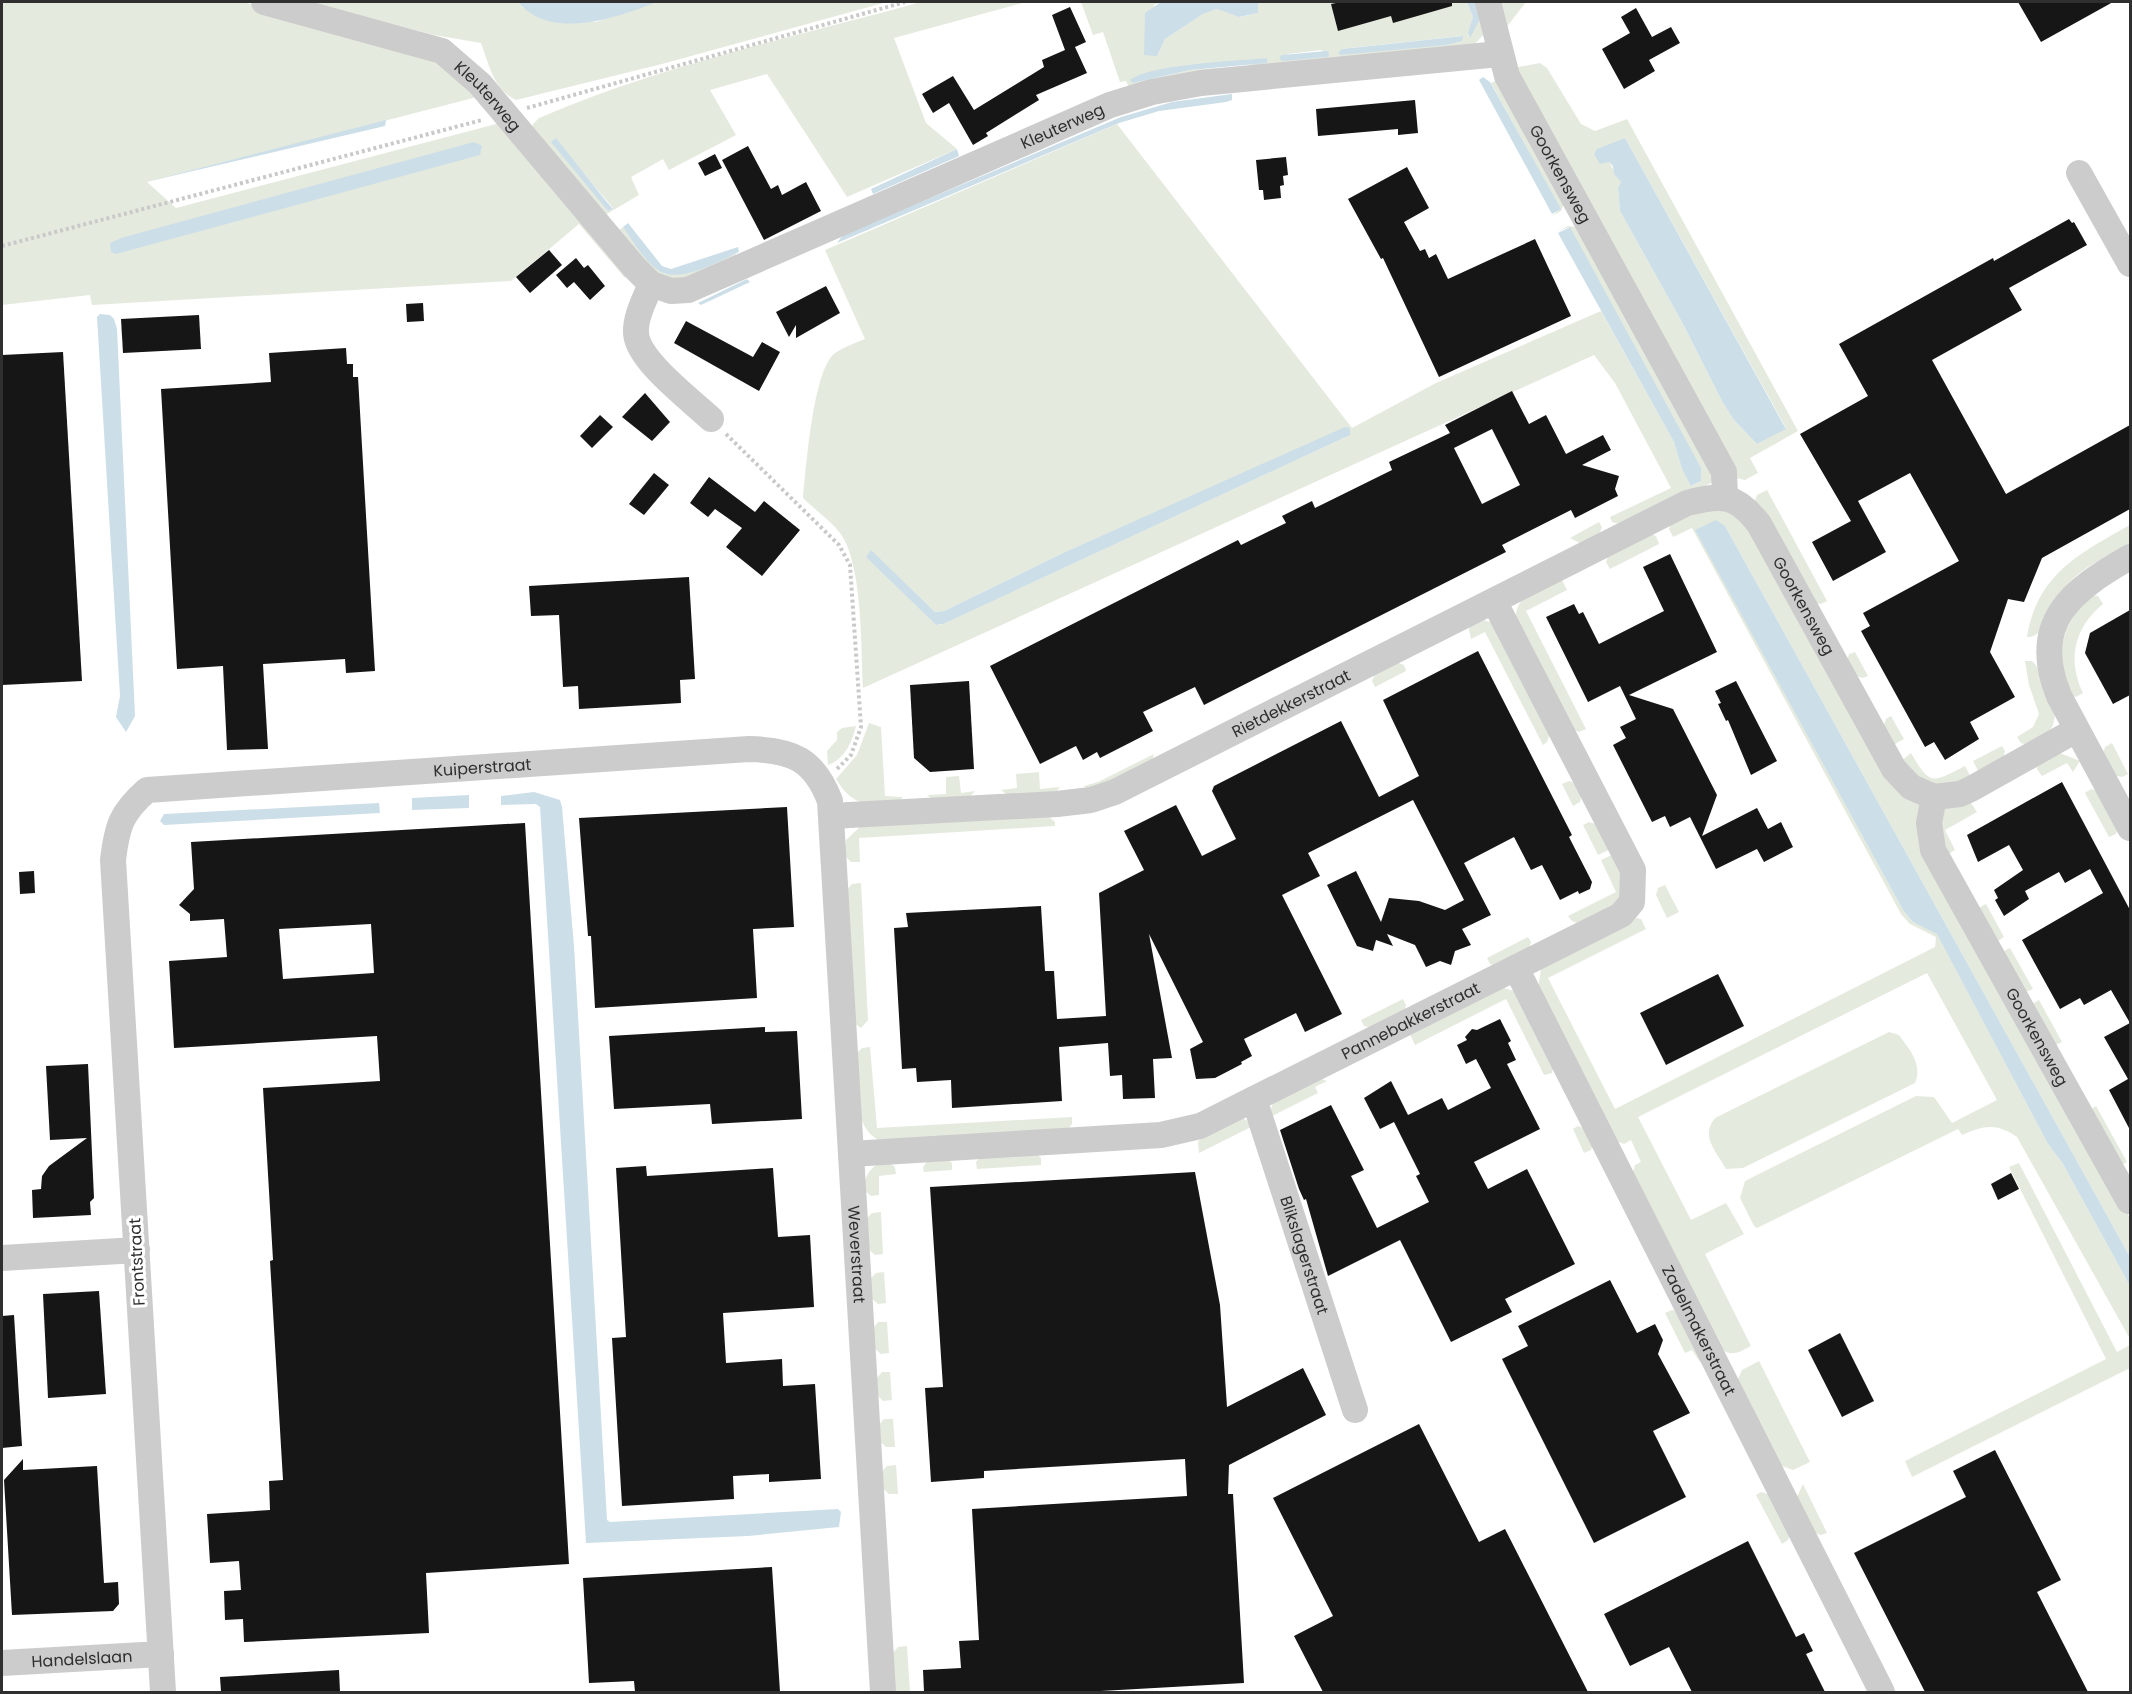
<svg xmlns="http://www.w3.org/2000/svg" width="2132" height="1694" font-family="Poppins,sans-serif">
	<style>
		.green { fill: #e5eade; fill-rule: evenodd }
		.water { fill: #ccdee8 }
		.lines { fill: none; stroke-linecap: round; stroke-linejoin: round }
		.stream { stroke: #ccdee8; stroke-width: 6 }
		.building { fill: #161616; fill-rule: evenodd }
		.path { stroke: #c9c9c9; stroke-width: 4; stroke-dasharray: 3 3; stroke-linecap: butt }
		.minor { stroke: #ccc; stroke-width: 26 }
		.labels { text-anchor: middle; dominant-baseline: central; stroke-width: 6; stroke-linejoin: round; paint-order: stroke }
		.street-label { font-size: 16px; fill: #2f2f2f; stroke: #fff }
	</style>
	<rect width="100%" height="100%" fill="#fff"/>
	<g class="green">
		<polygon points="2,2 243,2 440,57 481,96 147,182 176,208 500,123 626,268 625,278 579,224 511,281 92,305 90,295 2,305"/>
		<path d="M309,2h209l5,6 73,14 61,-20h230l-225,62 -146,36c-22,-10 -27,-35 -35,-57l-47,-8z"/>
		<path d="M921,2h105l-132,36 32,85 31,26 -110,48 -80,-123 -57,16 26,45 -67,35 -6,-11 -32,18 8,18 -39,23 -67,-79v-15l6,-6c122,-53 255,-81 382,-116zM555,139l58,69v1l-5,2z"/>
		<path d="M1081,2h80l-7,3 3,51 8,-17 38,-25 14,-5 23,8 18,-4v-11h209l6,15 -5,20 12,-18 5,14 -12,13 -343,44 -4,-9 -6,1 -17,-50 -10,3zM1462,36l-16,9 -106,4zM1321,50l5,4 -3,3 -39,3 4,-6zM1267,58l-20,8 -57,4 -57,13 16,-10z"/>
		<polygon points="1492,2 1526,2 1502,33"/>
		<path d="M1540,63l7,5 34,56 14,7 32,-12 171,312 -48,27 8,15 -13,7 -13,-3 -219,-409zM1625,138l161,290 -29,16 -23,-24 -11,-17 -40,-79 -63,-113 -2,-23 3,-6 -12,-20z"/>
		<polygon points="1499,79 1567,197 1561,211 1552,216 1560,209 1491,83"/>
		<path d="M1117,124l235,304 84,-45 165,-72 73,131 8,27 10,17 9,-5 -132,-254 -12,5 11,-6 16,2 130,249 -3,6 -88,42 -11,-3 -2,-5 61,-29 -56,-105 -21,-28 -731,333c-2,-39 0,-124 -23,-155 -10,-13 -26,-24 -37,-35 3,-29 10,-129 32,-145 9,-6 20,-10 30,-14l-40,-89zM1350,435l-410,190h-4l-69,-68 4,-6 64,61 9,-1 119,-58 93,-41z"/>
		<polygon points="623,227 656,269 665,274 736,254 738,262 700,279 659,280 617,232"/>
		<polygon points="1767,490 1827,601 1821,604 1813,602 1754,504 1757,495"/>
		<path d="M1714,506l28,12 182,287 8,53 198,360v39l-405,-731 -29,5 207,379 10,12 24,11 111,211 15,20 67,122v53l-113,-202c-20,-14 -33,-12 -55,-2l-4,-6 -201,99 -3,-2 -14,-28 5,-17 171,-85 18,1 18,26 45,-23 -70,-127 -289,144 53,103 35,-17 18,31 -39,20 46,92c-13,7 -19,11 -32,2l-87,-173 3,-10 6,-3 -10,-22 -7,4 -10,-4 -76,-151 3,-20 91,-52 9,2 5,10 -98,49 67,131 320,-162 1,-10 -26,-13 -9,-10 -209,-386 -19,9 -4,-8 2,-7z"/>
		<polygon points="1599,522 1602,527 1598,538 1584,545 1570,538"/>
		<path d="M2130,525v19c-21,12 -50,23 -65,44 -11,13 -18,50 -38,49 10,-63 53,-84 103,-112z"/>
		<polygon points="1649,533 1656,536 1659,544 1610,569 1606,562 1609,553"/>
		<path d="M1561,578l6,12 -41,21 60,118 -7,3 -8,-3 -55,-110c-2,-24 27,-32 45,-41z"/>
		<path d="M2090,595l8,1 5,8c-29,24 -36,55 -20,89l-7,4 -8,-3c-12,-43 -8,-65 22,-99z"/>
		<polygon points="1483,620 1494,623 1551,730 1547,742 1543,745 1485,632 1471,639 1468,625"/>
		<polygon points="1855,652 1868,676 1863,678 1853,675 1846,664 1849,654"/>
		<polygon points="1394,661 1404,665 1406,671 1375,687 1372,681 1376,671"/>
		<path d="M2025,661h7c13,13 29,48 20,66 -4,7 -15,13 -21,19l-10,-3 -4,-6 16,-10 6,-13 -10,-29z"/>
		<polygon points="1891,716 1904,739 1895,744 1889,742 1882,730 1886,719"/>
		<path d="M869,723l12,4 4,69 18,1 -5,6c-32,1 -44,5 -62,-24l21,-24z"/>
		<path d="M856,726c-4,16 -11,33 -28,39l-1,-14 10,-11v-8l5,-4z"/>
		<polygon points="2112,743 2128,774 2122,777 2112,775 2102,757 2105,747"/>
		<polygon points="2002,746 2005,751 2002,762 1980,774 1973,761"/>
		<path d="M1911,753c19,33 21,30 54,13l7,13 -10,5 -33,2 -29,-24z"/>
		<polygon points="2060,753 2080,761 2073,772 2067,763 2042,776 2037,769 2038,762"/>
		<polygon points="1154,754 1151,764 1090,791 1084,786 1098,782"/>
		<polygon points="1039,772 1040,789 1060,787 1054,795 1010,797 1001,790 1017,788 1016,774"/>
		<polygon points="959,776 961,793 975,791 968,799 934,801 927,795 946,794 946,777"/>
		<polygon points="1569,781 1578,784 1583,793 1580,802 1573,806 1562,784"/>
		<polygon points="2091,789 2101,792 2119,824 2116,834 2109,837 2085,793"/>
		<polygon points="1965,801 1971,803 1977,812 1945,830 1955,850 1943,857 1940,809"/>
		<polygon points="1046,814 1055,822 1055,826 859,838 860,862 851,862 844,855 846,840 863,824"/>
		<polygon points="1589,822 1599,825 1611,849 1598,855 1583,825"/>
		<polygon points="1614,854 1624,874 1621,903 1582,925 1572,921 1568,916 1616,892 1601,860"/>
		<polygon points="861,883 868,1020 861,1028 854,1023 846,891 852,884"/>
		<polygon points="1665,885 1679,912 1667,918 1656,895 1658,888"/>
		<polygon points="1986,904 2004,937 1998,941 1988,938 1973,911"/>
		<polygon points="1528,937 1531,942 1528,952 1499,967 1490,964 1487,958"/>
		<polygon points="2010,948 2033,989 2026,992 2001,961 2004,951"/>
		<polygon points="1504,988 1517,992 1555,1062 1552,1073 1544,1075 1506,999 1415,1045 1409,1032 1498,989"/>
		<polygon points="1403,999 1406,1005 1404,1014 1374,1029 1364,1026 1361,1020"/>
		<polygon points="2039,1000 2062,1042 2056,1045 2032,1004"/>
		<path d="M1889,1032l10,3c10,14 24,29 16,48l-172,85 -17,1c-10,-18 -26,-33 -11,-51z"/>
		<path d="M870,1047l7,81 195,-11v7l-6,8 -186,9c-29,-15 -23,-58 -25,-86l7,-7z"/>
		<polygon points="1318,1078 1327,1081 1315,1087 1318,1093 1268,1118 1274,1100"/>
		<polygon points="2096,1106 2127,1162 2122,1165 2090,1110"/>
		<polygon points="1240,1117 1255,1125 1199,1153 1198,1142 1206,1133"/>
		<polygon points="1578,1126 1589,1130 1594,1140 1591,1150 1584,1153 1573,1129"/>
		<polygon points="1034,1151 1041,1158 1041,1165 977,1169 976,1162 983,1154"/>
		<polygon points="944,1157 952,1163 952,1170 924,1172 923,1167 930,1158"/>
		<path d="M887,1161l8,6 1,7 -17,2v19l-8,1 -7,-6c0,-15 8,-26 23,-29z"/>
		<polygon points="2019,1163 2117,1352 2130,1345 2130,1368 1912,1477 1905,1461 2106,1359 2009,1167"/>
		<polygon points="881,1212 883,1254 875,1255 867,1248 865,1220 872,1213"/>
		<polygon points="884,1272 886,1303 878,1304 870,1297 869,1280 876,1273"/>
		<polygon points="1672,1310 1681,1313 1702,1354 1700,1362 1692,1350 1685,1353 1665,1313"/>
		<polygon points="878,1322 887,1322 889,1353 881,1354 873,1347 872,1330"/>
		<polygon points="1759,1361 1810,1462 1793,1470 1777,1464 1738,1379 1742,1370"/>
		<polygon points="882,1372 890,1372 892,1400 883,1401 875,1393 875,1380"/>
		<polygon points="884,1419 893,1419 895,1447 886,1447 878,1440 877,1427"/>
		<polygon points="896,1465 898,1494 889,1494 881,1487 880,1474 887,1466"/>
		<polygon points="1803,1484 1827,1533 1821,1535 1812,1532 1796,1499"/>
		<polygon points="1761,1492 1774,1496 1791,1531 1788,1540 1782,1544 1756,1495"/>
		<polygon points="907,1646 910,1692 894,1692 891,1655 898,1647"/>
	</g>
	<g class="water">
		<path d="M518,2h139c-39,15 -106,40 -139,0z"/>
		<polygon points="1161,2 1258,2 1258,13 1239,17 1217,9 1203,14 1165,39 1157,56 1144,55 1145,13"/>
		<polygon points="1467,2 1476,2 1480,19 1470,38 1468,33 1473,17"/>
		<polygon points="1463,36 1462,41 1446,45 1341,55 1338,53 1342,49"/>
		<path d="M1267,58v5l-77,7 -57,13 -3,-3c21,-16 107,-19 137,-22z"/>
		<polygon points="1483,77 1490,82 1561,209 1552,214 1479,80"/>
		<polygon points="1232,94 1232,100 1226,102 1159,111 1119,123 837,243 843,235 1121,117 1172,102"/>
		<polygon points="386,120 385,126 146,182"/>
		<polygon points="556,138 606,201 613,209 608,211 551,142"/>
		<polygon points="1625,138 1786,429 1757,444 1734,420 1723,403 1683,324 1620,211 1618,188 1621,182 1614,174 1613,166 1609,162 1600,164 1594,154 1597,149"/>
		<polygon points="474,142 482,146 480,155 116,254 111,252 110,243 121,238"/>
		<polygon points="957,149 959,156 873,194 871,189"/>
		<path d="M628,223l34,43 9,3 67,-22 1,5c-20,9 -63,35 -84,16 -13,-11 -22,-27 -32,-41z"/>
		<polygon points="1570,227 1701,468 1701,481 1691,486 1682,469 1674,442 1558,233"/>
		<polygon points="747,279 750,282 701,305 698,303"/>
		<polygon points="100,314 110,315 114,319 117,329 135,716 126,732 116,717 120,696 97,317"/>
		<polygon points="1345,427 1350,428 1350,435 943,624 936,625 866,557 871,550 935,612 944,611 1063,553"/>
		<polygon points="1716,520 1725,526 2130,1257 2130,1286 2063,1164 2048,1144 1937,934 1913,922 1903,910 1695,530"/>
		<polygon points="534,792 560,800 562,807 574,946 607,1520 610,1522 838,1509 841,1512 839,1527 748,1536 586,1543 540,807 536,804 501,805 501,796"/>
		<polygon points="469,795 469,808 412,810 412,798"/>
		<polygon points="379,803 380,813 164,825 160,821 164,814"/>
	</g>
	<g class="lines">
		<polyline class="stream" points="1283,58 1326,54"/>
	</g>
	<g class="building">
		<polygon points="1341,2 1452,2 1452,6 1393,23 1391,16 1338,31 1331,4"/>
		<polygon points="2018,2 2113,2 2041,42"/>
		<polygon points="1070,7 1086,42 1075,47 1087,73 1036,95 1039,100 986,133 988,136 973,145 949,103 933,113 922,94 953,76 974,110 1044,67 1042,60 1065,50 1052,15"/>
		<polygon points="1636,8 1652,37 1671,27 1680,43 1649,60 1655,71 1624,89 1602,49 1630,33 1621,17"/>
		<polygon points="1415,100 1418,133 1398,135 1398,129 1318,136 1316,109"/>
		<polygon points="748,146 771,189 778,185 782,195 806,182 821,211 764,240 722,160"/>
		<polygon points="715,154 722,168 705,176 698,163"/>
		<polygon points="1286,157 1288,175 1283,176 1284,185 1280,186 1281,198 1264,200 1263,190 1259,190 1256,160"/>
		<polygon points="1407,167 1429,208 1404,222 1420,251 1425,249 1429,258 1436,254 1448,279 1535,239 1571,316 1439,377 1383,258 1381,259 1348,199"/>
		<polygon points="2069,219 2072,223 2074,222 2087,245 2009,288 2022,310 1932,360 2006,494 2130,425 2130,509 2042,558 2024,602 2008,599 1990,652 2015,697 1970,722 1979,739 1945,760 1934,742 1925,747 1861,631 1870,626 1863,613 1959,561 1910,473 1858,501 1886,552 1833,581 1812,542 1851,521 1800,434 1868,396 1839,344 1993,258 1994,261"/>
		<polygon points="549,250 562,265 530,293 516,277"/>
		<polygon points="576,258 584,268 588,265 605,286 590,300 574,282 567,288 556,275"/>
		<polygon points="826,286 840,313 796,338 796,325 789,337 776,312"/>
		<polygon points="423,303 424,321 407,322 406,304"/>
		<polygon points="199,315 201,349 123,353 121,319"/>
		<polygon points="686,321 753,357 762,342 780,352 759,391 674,343"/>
		<polygon points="346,348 347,364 353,364 353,377 358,377 375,671 346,673 345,659 263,664 268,749 227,750 223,666 177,669 161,389 271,382 269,353"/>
		<polygon points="63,352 82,681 2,685 2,355"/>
		<path d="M1512,391l17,33 17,-9 20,39 37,-19 8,15 -29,15 37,11 -4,13 3,7 -43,22 -4,-8 -69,35 4,7 -302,153 -9,-18 -52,25 10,19 -53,27 -3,-6 -14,8 -7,-14 -36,18 -50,-98 248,-126 3,5 45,-22 -4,-7 30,-15 3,7 77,-38 -3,-8 61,-29 -5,-8zM1492,429l28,56 -38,19 -28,-56z"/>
		<polygon points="645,393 670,422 652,441 622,417"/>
		<polygon points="600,415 613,427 592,448 580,436"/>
		<polygon points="654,473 669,485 644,515 629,504"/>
		<polygon points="709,477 755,512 764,501 800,530 762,576 726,547 742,528 715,509 708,517 690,503"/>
		<polygon points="1670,554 1717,652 1629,695 1673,709 1717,795 1702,836 1757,808 1768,829 1781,822 1793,847 1764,862 1757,849 1716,869 1690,817 1670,827 1665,816 1652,822 1613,745 1626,738 1620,727 1636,719 1620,686 1588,702 1546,617 1574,604 1579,614 1583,612 1599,644 1664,611 1643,567"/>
		<polygon points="689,577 695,679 680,680 681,703 579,709 578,686 563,687 559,615 531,616 529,586"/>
		<polygon points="2130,610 2130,695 2113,704 2085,653 2090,633"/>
		<polygon points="1478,651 1572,835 1569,837 1592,882 1590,889 1579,894 1578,891 1560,900 1542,865 1531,870 1514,837 1464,863 1491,915 1462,929 1471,945 1455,951 1451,965 1440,961 1426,967 1415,945 1387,934 1393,946 1376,940 1373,951 1357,946 1327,885 1356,871 1381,922 1389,898 1419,901 1445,910 1464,900 1413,800 1308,853 1320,876 1282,895 1342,1014 1305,1032 1296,1013 1244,1039 1252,1056 1241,1062 1242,1064 1215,1078 1196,1079 1190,1049 1203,1042 1149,934 1172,1058 1153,1059 1155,1098 1123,1099 1122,1075 1110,1076 1108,1043 1059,1047 1062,1101 952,1108 951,1080 917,1082 916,1068 902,1069 894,928 908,927 906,913 1041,906 1045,971 1054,971 1057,1019 1106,1016 1099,893 1144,870 1124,831 1176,805 1202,856 1236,839 1212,791 1214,786 1341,721 1379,797 1419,776 1383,700"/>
		<polygon points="969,681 974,769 930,772 914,758 910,685"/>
		<polygon points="1736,681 1777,761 1751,775 1728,720 1726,721 1718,704 1721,703 1715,691"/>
		<polygon points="2062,782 2130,910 2130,1130 2109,1090 2128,1079 2104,1037 2130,1023 2111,990 2084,1005 2080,998 2060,1009 2022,940 2103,893 2090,869 2065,883 2059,872 2025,891 2029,899 2004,916 1995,900 1998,898 1994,890 2023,870 2009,845 1978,862 1967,835"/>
		<polygon points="787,807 794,927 753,929 757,998 595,1008 591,936 588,936 579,818"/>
		<path d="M525,823l44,741 -143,9 3,60 -185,9 -1,-23 -18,1 -1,-29 17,-1 -2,-29 -29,2 -3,-49 63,-4 -1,-29 14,-1 -13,-219 3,-1 -10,-172 117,-7 -3,-45 -203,12 -5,-87 58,-4 -3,-38 -34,2v-7l-11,-9 15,-16 -3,-47zM371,924l3,49 -91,6 -4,-50z"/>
		<polygon points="34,871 35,893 20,894 19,872"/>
		<polygon points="1718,974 1744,1026 1666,1065 1640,1013"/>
		<polygon points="1500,1019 1511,1041 1508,1043 1516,1060 1507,1064 1540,1129 1474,1162 1488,1189 1527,1169 1575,1264 1505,1299 1512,1312 1451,1342 1400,1240 1328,1276 1306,1199 1304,1200 1299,1189 1280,1130 1331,1105 1364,1170 1351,1176 1377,1228 1429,1202 1416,1176 1420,1174 1394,1122 1380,1129 1364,1098 1391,1081 1408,1115 1442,1098 1448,1110 1491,1088 1476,1059 1466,1064 1457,1045 1467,1040 1465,1037 1472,1029 1477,1030"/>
		<polygon points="765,1027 765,1032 797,1031 802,1119 712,1124 710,1104 614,1109 609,1036"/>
		<polygon points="88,1064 94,1198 90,1202 91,1215 33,1218 32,1190 41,1189 42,1176 49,1166 87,1138 50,1140 46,1066"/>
		<polygon points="646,1166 647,1176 773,1168 778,1237 810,1235 814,1307 723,1313 726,1363 782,1359 783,1386 815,1384 821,1479 769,1482 769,1474 733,1476 734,1499 622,1506 612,1338 626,1337 616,1168"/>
		<polygon points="1195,1172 1220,1305 1227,1407 1303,1368 1326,1415 1229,1465 1228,1494 1233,1494 1244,1683 1083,1692 924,1692 923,1670 961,1668 959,1641 979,1640 972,1509 1187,1496 1185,1459 984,1471 984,1478 931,1482 925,1388 943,1387 930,1187"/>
		<polygon points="2011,1173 2019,1189 1998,1200 1991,1184"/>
		<polygon points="1610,1280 1637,1333 1655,1324 1663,1340 1658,1354 1690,1413 1653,1431 1686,1497 1594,1543 1502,1359 1528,1346 1518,1326"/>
		<polygon points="99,1291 106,1394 48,1398 43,1294"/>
		<polygon points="14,1315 22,1446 2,1448 2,1316"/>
		<polygon points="1840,1333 1874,1401 1842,1417 1808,1350"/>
		<polygon points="1419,1424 1479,1542 1505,1529 1588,1692 1323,1692 1294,1636 1333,1616 1273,1498"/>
		<polygon points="1995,1450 2061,1580 2037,1592 2088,1692 1925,1692 1854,1553 1966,1497 1953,1471"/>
		<polygon points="23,1459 23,1470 97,1466 104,1583 118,1582 119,1604 113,1611 12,1615 4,1480"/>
		<polygon points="1748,1541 1796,1637 1804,1633 1813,1651 1806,1654 1825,1692 1692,1692 1669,1647 1630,1666 1604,1614"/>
		<polygon points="772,1567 780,1692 635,1692 634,1681 589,1683 583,1578"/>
		<polygon points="339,1670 340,1692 221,1692 220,1677"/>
	</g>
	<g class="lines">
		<g class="path">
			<polyline points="527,108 905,2"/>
			<polyline points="2,246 482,120"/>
			<polyline points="726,434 839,545 850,565 861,727 851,755 837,769"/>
		</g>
		<g class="minor">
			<path id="s1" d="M264,2l178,49 38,33 155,184 16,16 20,7 17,-1 422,-185 42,-13 49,-9 298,-29"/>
			<path id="s2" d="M1488,2l19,74 217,396 1,25"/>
			<polyline points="2079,173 2130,264"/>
			<path d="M651,284c-6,15 -16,33 -15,49 1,27 55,67 75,86"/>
			<path d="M2130,557c-58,33 -101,65 -71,139l71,132"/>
			<polyline points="1934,797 1960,794 1971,789 2076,730"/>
			<path id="s3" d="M831,816l226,-12 34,-4 24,-8 572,-289c35,-9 49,-9 72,21l135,245 17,18 23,10 -5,26 4,27 196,351"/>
			<path id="s4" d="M1516,968l366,724"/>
			<path id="s5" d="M1254,1099l101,311"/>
			<path id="s6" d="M851,1154l310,-19 39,-9 421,-211 11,-13 1,-32 -139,-269"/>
			<polyline points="2,1258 137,1250"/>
			<path id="s7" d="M2,1663l159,-9"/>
			<path id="s8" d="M163,1692l-50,-832c4,-34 8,-47 34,-70l602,-41c43,1 65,10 81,52l53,891"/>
		</g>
	</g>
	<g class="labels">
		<g class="street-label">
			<text stroke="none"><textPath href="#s1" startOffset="249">Kleuterweg</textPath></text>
			<text stroke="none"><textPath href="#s1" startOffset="945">Kleuterweg</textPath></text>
			<text stroke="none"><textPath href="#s2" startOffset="188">Goorkensweg</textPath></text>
			<text stroke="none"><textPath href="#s3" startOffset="1102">Goorkensweg</textPath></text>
			<text stroke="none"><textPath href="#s3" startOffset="483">Rietdekkerstraat</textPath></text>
			<text stroke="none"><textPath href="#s8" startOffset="1250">Kuiperstraat</textPath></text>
			<text stroke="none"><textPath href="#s6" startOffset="586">Pannebakkerstraat</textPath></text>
			<text stroke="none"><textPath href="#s3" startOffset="1606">Goorkensweg</textPath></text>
			<text stroke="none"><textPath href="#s8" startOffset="2076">Weverstraat</textPath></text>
			<text stroke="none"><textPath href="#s5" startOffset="164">Blikslagerstraat</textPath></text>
			<text transform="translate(137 1262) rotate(-93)">Frontstraat</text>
			<text stroke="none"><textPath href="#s4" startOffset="406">Zadelmakerstraat</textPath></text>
			<text stroke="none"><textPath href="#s7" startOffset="80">Handelslaan</textPath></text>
		</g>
	</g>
	<rect width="2132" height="1694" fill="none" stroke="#2f2f2f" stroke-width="6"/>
</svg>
